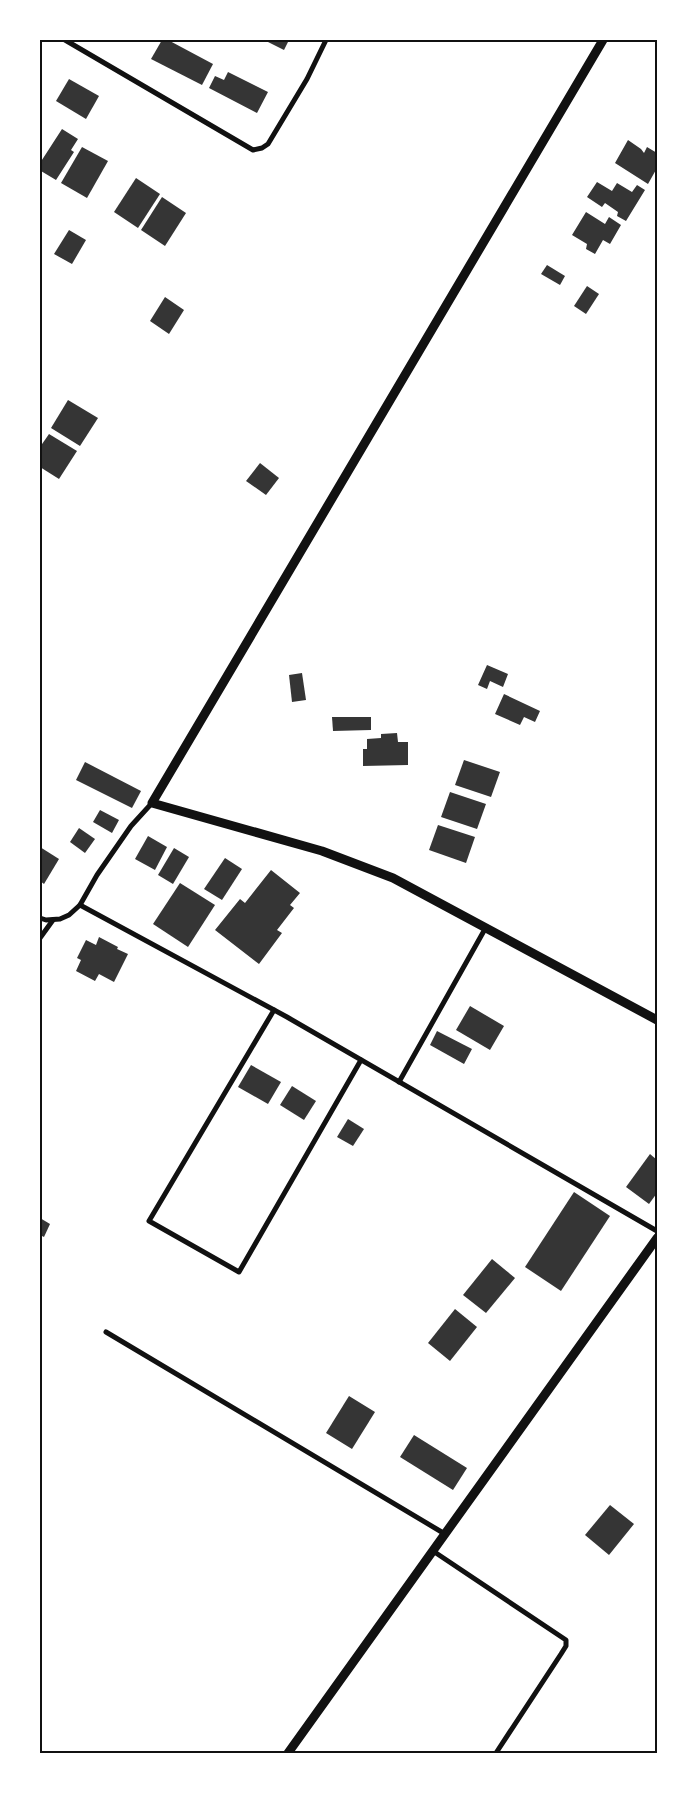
<svg xmlns="http://www.w3.org/2000/svg" width="697" height="1793" font-family="'PT Sans Narrow',sans-serif">
	<style>
		.building { fill: #353535 }
		.lines { fill: none; stroke-linecap: round; stroke-linejoin: round }
		.minor { stroke: #111; stroke-width: 5 }
		.tertiary { stroke: #111; stroke-width: 9 }
		.neatline { fill: none; stroke: #111; stroke-width: 2 }
	</style>
	<rect width="100%" height="100%" fill="#fff"/>
	<g class="building">
		<polygon points="162,40 168,40 213,64 202,85 151,59"/>
		<polygon points="264,40 289,40 284,50"/>
		<polygon points="228,72 268,92 257,113 209,88 215,76 224,80"/>
		<polygon points="69,79 99,96 86,119 56,101"/>
		<polygon points="62,129 78,139 71,150 74,152 56,180 41,171 40,173 40,163"/>
		<polygon points="628,140 641,149 644,153 647,147 657,153 657,168 648,184 615,163"/>
		<polygon points="82,147 108,161 87,198 61,183"/>
		<polygon points="136,178 160,194 138,228 114,212"/>
		<polygon points="597,182 612,191 617,183 632,192 637,185 645,190 626,221 617,216 618,212 605,203 602,207 587,197"/>
		<polygon points="162,197 186,213 165,246 141,230"/>
		<polygon points="586,212 605,224 609,217 621,225 610,244 603,240 595,254 586,249 587,244 572,235"/>
		<polygon points="69,230 86,240 72,264 54,254"/>
		<polygon points="547,265 565,276 560,285 541,274"/>
		<polygon points="587,286 599,294 586,314 574,306"/>
		<polygon points="165,297 184,310 169,334 150,321"/>
		<polygon points="68,400 98,418 80,446 51,428"/>
		<polygon points="49,434 77,451 59,479 40,467 40,447"/>
		<polygon points="260,463 279,478 266,495 246,481"/>
		<polygon points="487,665 508,674 503,687 490,681 487,689 478,685"/>
		<polygon points="302,673 306,700 292,702 289,675"/>
		<polygon points="504,694 540,711 535,722 524,717 520,725 495,714"/>
		<polygon points="332,717 371,717 371,730 333,731"/>
		<polygon points="397,733 398,742 408,742 408,765 363,766 363,749 367,749 367,739 381,738 381,734"/>
		<polygon points="464,760 500,772 491,797 455,785"/>
		<polygon points="85,762 141,791 132,808 76,780"/>
		<polygon points="450,792 486,804 477,829 441,817"/>
		<polygon points="100,810 119,820 112,833 93,822"/>
		<polygon points="438,825 475,837 466,863 429,850"/>
		<polygon points="79,828 95,839 85,853 70,842"/>
		<polygon points="148,836 167,847 155,870 135,859"/>
		<polygon points="40,847 59,859 44,884 40,881"/>
		<polygon points="174,848 189,857 173,884 158,875"/>
		<polygon points="225,858 242,869 222,900 204,889"/>
		<polygon points="271,870 300,893 290,905 294,908 277,930 282,933 259,964 215,930 240,899 245,903"/>
		<polygon points="180,883 215,905 188,947 153,924"/>
		<polygon points="99,937 118,947 117,949 128,954 114,982 99,974 95,981 76,971 81,960 77,958 86,940 96,945"/>
		<polygon points="470,1006 504,1026 490,1050 456,1030"/>
		<polygon points="437,1031 472,1049 464,1064 430,1045"/>
		<polygon points="251,1065 281,1082 268,1104 238,1087"/>
		<polygon points="292,1086 316,1101 304,1120 280,1105"/>
		<polygon points="348,1119 364,1129 353,1146 337,1137"/>
		<polygon points="650,1154 657,1160 657,1193 649,1204 626,1187"/>
		<polygon points="574,1192 610,1216 561,1291 525,1267"/>
		<polygon points="40,1218 50,1224 44,1237 40,1235"/>
		<polygon points="492,1259 515,1278 486,1313 463,1295"/>
		<polygon points="455,1309 477,1327 450,1361 428,1343"/>
		<polygon points="349,1396 375,1412 352,1449 326,1433"/>
		<polygon points="414,1435 467,1468 453,1490 400,1457"/>
		<polygon points="610,1505 634,1524 609,1555 585,1535"/>
	</g>
	<g class="lines">
		<g class="minor">
			<polyline points="65,40 253,150 262,148 268,144 307,79 326,40"/>
			<polyline points="80,905 287,1017 657,1231"/>
			<polyline points="40,918 46,920 60,919 69,915 80,905 97,875 131,826 152,803"/>
			<polyline points="40,938 53,920"/>
			<polyline points="274,1010 149,1221 239,1272 361,1060"/>
			<polyline points="399,1082 485,929"/>
			<polyline points="106,1332 445,1534"/>
			<polyline points="433,1551 566,1640 566,1646 561,1654 496,1753"/>
		</g>
		<g class="tertiary">
			<polyline points="603,40 152,803 322,851 393,878 657,1020"/>
			<polyline points="288,1753 657,1238"/>
		</g>
	</g>
	<rect width="697" height="1793" fill="none" stroke="#ffffff" stroke-width="82"/>
	<rect x="41" y="41" width="615" height="1711" class="neatline"/>
</svg>
